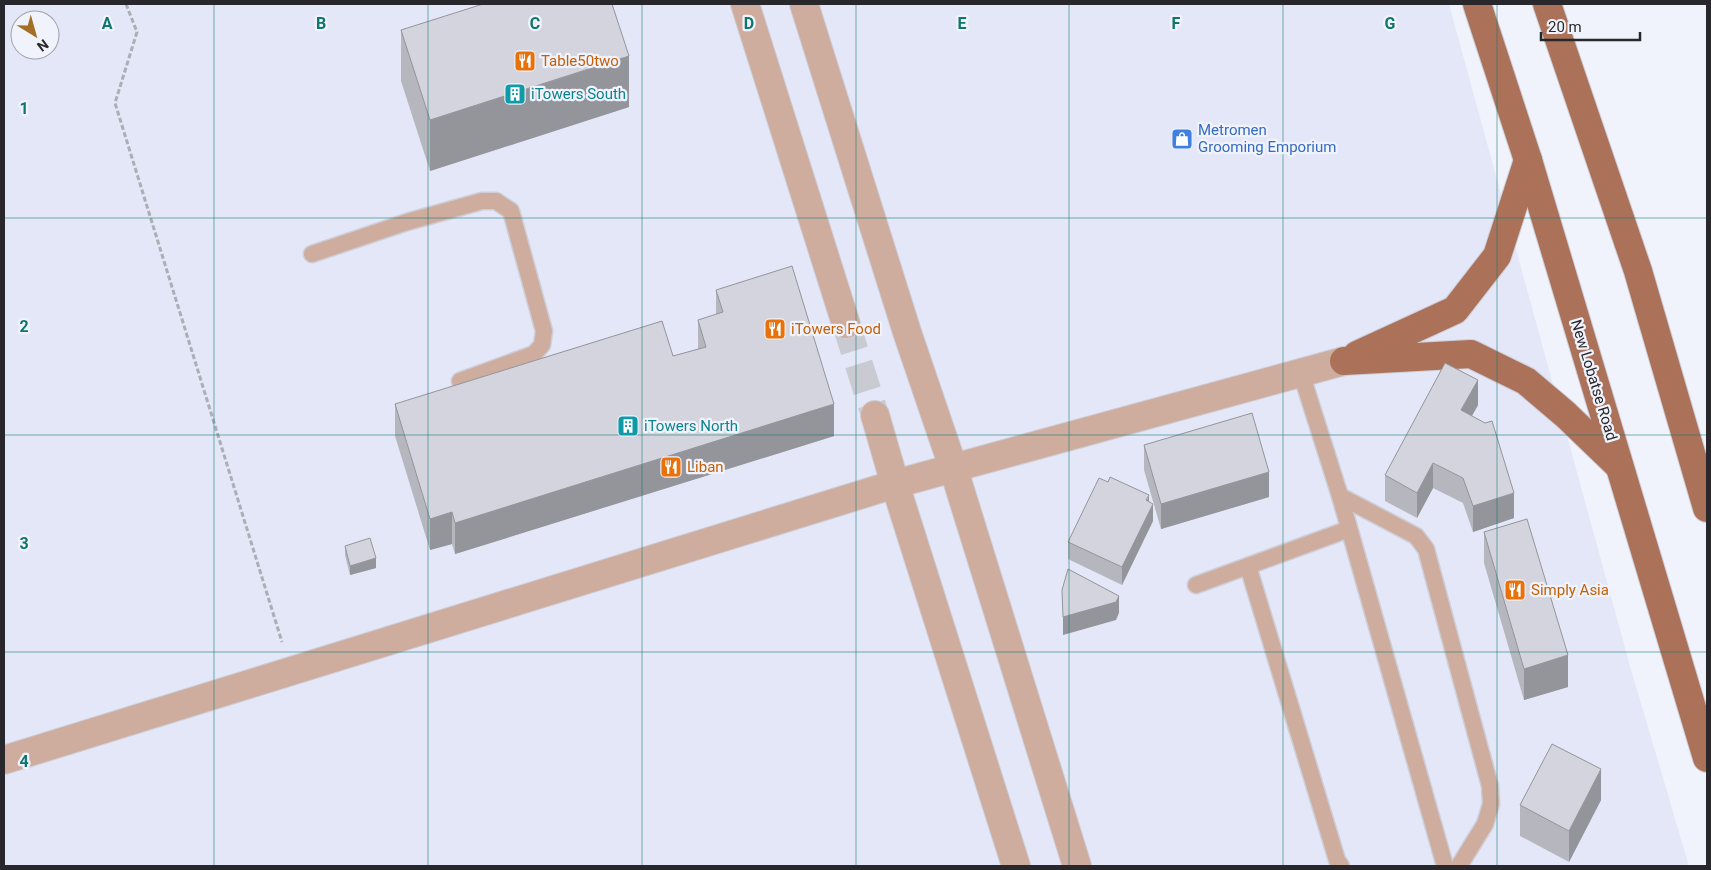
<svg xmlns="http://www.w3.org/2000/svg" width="1711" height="870" font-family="Roboto,sans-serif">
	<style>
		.built { fill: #e4e7f7; fill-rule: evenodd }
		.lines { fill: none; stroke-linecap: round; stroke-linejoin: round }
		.street-tunnel { stroke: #c9cad2; stroke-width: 28; stroke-dasharray: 28 14; stroke-linecap: butt }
		.lane-casing { stroke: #cdced7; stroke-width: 19 }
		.street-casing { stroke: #cdced7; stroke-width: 30 }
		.primary-casing { stroke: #cdced7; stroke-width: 30 }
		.path { stroke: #acaeb5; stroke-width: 3; stroke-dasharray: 5 2.5; stroke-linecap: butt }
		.lane { stroke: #cead9f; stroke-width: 16 }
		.street { stroke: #cead9f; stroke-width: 28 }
		.primary { stroke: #ab7159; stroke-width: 28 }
		.wall { fill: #b5b6be }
		.shaded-wall { fill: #94949b }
		.building { fill: #d3d4dd; stroke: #94949b }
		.grid { fill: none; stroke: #0f766e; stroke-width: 1; stroke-opacity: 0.55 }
		.labels { text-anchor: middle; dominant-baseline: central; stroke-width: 4.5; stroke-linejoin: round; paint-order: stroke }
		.food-label { font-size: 15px; fill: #c56008; stroke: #f1f3fc; text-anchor: start }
		.culture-label { font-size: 15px; fill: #0d838f; stroke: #f1f3fc; text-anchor: start }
		.shop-label { font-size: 15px; fill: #366cbe; stroke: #f1f3fc; text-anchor: start }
		.street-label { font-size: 15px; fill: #28282c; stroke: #f1f3fc }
		.grid-label { font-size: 16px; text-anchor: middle; font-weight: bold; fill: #0f766e; stroke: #f1f3fc; stroke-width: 4.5; stroke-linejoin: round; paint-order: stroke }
	</style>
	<rect width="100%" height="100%" fill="#f1f3fc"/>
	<path class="built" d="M4,4h1445l181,662 59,200h-1685zM20,20h30v30h-30z"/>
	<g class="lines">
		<polyline class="street-tunnel" points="846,324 875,415"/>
		<g class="lane-casing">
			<g id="lane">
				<polyline points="312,254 407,222 482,201 496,201 511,211 544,331 542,345 534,354 460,381"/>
				<polyline points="1301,373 1340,496 1416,536 1426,549 1490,786 1491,804 1485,824 1459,866"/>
				<polyline points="1340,496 1445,866"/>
				<polyline points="1248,566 1337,860 1341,866"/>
				<polyline points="1196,585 1349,529"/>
			</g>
		</g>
		<g class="street-casing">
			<g id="street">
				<polyline points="745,4 846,324"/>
				<polyline points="804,4 907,332 953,467 1077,866"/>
				<polyline points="875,415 895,484 1016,866"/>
				<polyline points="4,760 895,484 1344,361"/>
			</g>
		</g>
		<g class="primary-casing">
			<g id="primary">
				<polyline points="1477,4 1528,160 1707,758"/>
				<polyline points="1547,4 1638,271 1707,508"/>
				<polyline points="1357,355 1455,310 1497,256 1528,160"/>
				<polyline points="1344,361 1471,354 1526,381 1566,415 1619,466"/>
			</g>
		</g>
		<polyline class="path" points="126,4 137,32 115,103 282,642"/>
		<use href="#lane" class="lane"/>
		<use href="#street" class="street"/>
		<use href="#primary" class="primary"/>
	</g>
	<g class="wall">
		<polygon points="401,30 629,107 430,171 401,81"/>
		<polygon points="716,290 834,436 455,554 452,544 430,550 395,436 395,404 673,356 698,349 698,320 716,315"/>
		<polygon points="1478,405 1472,416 1514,518 1473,532 1463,503 1433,488 1417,518 1385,501 1385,475"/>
		<polygon points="1144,445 1269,497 1161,529 1144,470"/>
		<polygon points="1149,502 1153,521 1122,585 1068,559 1068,542"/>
		<polygon points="1484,532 1568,687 1524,700 1484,563"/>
		<polygon points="345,546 376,568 350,575 345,555"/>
		<polygon points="1601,800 1569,862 1520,836 1520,805"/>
	</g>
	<g class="shaded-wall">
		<polygon points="629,56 629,107 430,171 430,120"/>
		<polygon points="1478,380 1478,405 1461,435 1461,410"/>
		<polygon points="834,404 834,436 455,554 455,523"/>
		<polygon points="1433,463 1433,488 1417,518 1417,493"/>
		<polygon points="1269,472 1269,497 1161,529 1161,504"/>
		<polygon points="1514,493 1514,518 1473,532 1473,506"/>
		<polygon points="1149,495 1149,512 1153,504 1153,521 1122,585 1122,567"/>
		<polygon points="452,512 452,544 430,550 430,519"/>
		<polygon points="376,558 376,568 350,575 350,566"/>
		<polygon points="1119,596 1119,613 1116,620 1063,635 1063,617"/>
		<polygon points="1568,655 1568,687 1524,700 1524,669"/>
		<polygon points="1601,769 1601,800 1569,862 1569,831"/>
	</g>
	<g class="building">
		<polygon points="483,4 612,4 629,56 430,120 401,30"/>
		<polygon points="792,266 834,404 455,523 452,512 430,519 395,404 662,321 673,356 706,347 698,320 723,312 716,290"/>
		<polygon points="1445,363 1478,380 1461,410 1485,423 1492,421 1514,493 1473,506 1463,478 1433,463 1417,493 1385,475"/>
		<polygon points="1252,413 1269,472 1161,504 1144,445"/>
		<polygon points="1110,477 1149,495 1146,500 1153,504 1122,567 1068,542 1099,478 1108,482"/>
		<polygon points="1527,519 1568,655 1524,669 1484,532"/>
		<polygon points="370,538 376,558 350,566 345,546"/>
		<polygon points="1068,569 1119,596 1116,602 1063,617 1062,590"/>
		<polygon points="1552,744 1601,769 1569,831 1520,805"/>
	</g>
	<path class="grid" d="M214,4v862M428,4v862M642,4v862M856,4v862M1069,4v862M1283,4v862M1497,4v862M4,218h1703M4,435h1703M4,652h1703"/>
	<defs>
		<g id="restaurant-square" transform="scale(1.125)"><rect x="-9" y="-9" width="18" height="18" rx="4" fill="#e8710a" stroke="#f1f3fc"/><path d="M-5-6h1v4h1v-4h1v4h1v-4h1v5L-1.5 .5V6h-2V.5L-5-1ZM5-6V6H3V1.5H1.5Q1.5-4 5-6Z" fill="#fff"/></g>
		<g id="building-square" transform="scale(1.125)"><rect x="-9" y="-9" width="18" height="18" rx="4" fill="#0f9aa8" stroke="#f1f3fc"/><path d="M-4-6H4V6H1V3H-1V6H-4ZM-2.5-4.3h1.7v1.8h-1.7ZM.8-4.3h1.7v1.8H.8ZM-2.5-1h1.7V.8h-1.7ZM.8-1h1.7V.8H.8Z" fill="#fff"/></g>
		<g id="shop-square" transform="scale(1.125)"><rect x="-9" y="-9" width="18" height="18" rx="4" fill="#3f7fe0" stroke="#f1f3fc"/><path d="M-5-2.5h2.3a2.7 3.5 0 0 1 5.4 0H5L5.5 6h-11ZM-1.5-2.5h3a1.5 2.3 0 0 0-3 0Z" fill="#fff"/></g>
	</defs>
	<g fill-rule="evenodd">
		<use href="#restaurant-square" x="525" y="61"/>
		<use href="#building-square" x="515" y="94"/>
		<use href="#shop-square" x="1182" y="139"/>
		<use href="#restaurant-square" x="775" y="329"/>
		<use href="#building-square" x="628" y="426"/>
		<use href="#restaurant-square" x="671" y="467"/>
		<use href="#restaurant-square" x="1515" y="590"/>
	</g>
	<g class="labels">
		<g class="food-label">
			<text x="541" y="61">Table50two</text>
			<text x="791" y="329">iTowers Food</text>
			<text x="687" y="467">Liban</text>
			<text x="1531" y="590">Simply Asia</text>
		</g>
		<g class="culture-label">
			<text x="531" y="94">iTowers South</text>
			<text x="644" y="426">iTowers North</text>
		</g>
		<g class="shop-label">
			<text x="1198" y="130">Metromen<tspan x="1198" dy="17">Grooming Emporium</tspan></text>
		</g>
		<g class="street-label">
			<text transform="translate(1594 380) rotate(73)">New Lobatse Road</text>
		</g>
	</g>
	<g class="grid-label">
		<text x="107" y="29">A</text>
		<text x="321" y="29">B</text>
		<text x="535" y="29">C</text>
		<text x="749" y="29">D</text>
		<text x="962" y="29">E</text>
		<text x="1176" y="29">F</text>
		<text x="1390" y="29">G</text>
		<text x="24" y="114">1</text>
		<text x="24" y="332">2</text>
		<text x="24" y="549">3</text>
		<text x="24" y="767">4</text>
	</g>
	<rect width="1711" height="870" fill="none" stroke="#28282c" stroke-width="10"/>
	<g transform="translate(35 35) rotate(143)"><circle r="24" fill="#f1f3fc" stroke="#a1a2a9"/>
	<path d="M0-4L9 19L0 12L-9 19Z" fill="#a17025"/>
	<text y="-8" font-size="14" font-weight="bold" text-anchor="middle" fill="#28282c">N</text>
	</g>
	<path d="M1541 32v8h99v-8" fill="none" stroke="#28282c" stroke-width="2.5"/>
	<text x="1548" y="32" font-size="15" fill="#28282c" stroke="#f1f3fc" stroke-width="4" paint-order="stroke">20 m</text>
</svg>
